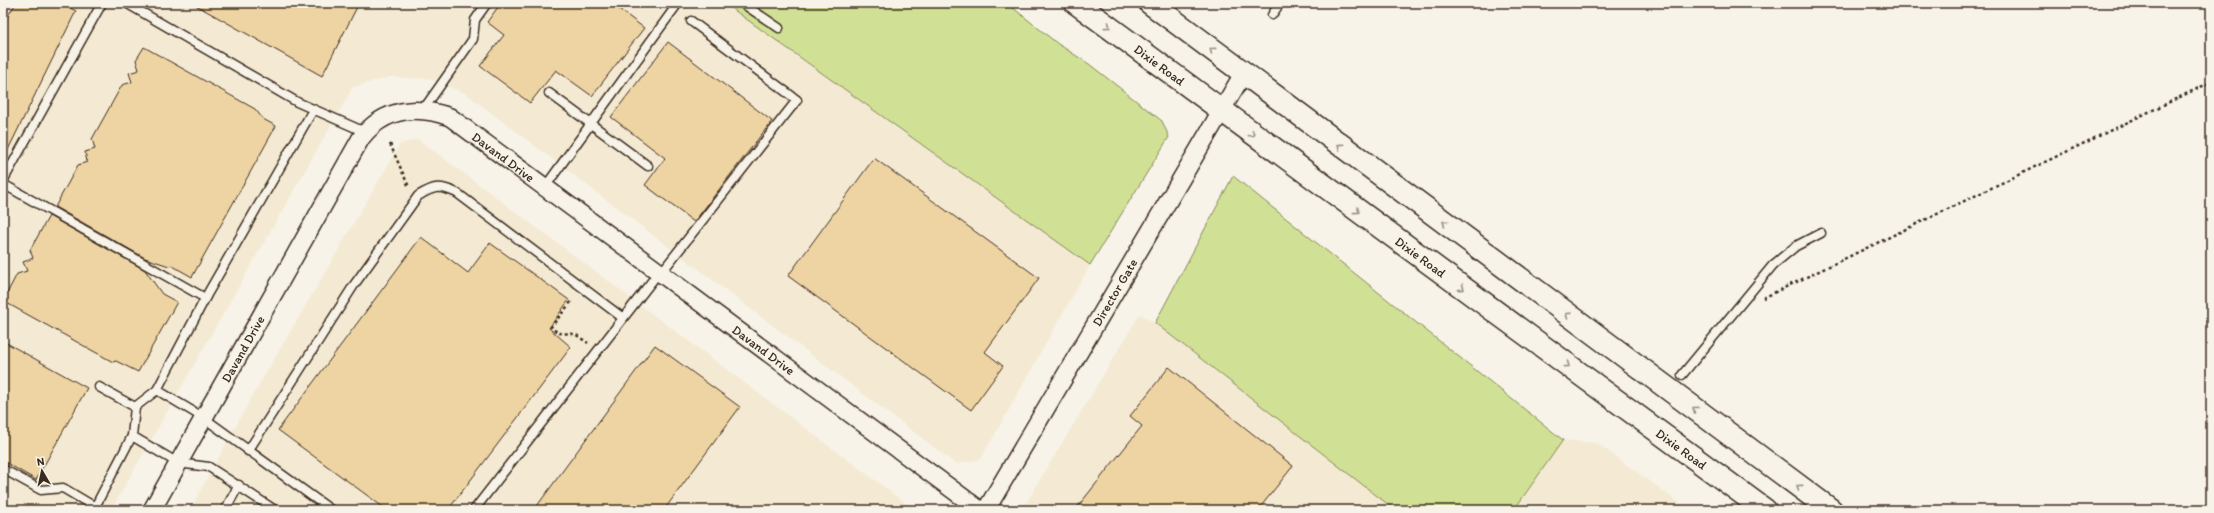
<svg xmlns="http://www.w3.org/2000/svg" width="2214" height="513" font-family="Itim,sans-serif">
	<style>
		.built { fill: #f4ead3 }
		.green { fill: #d0e195; stroke: #86865a }
		.building { fill: #eed4a3; stroke: #3b2a1e }
		.lines { fill: none; stroke-linecap: round; stroke-linejoin: round }
		.service-casing { stroke: #3b2a1e; stroke-width: 11 }
		.minor-casing { stroke: #3b2a1e; stroke-width: 20 }
		.secondary-casing { stroke: #3b2a1e; stroke-width: 25 }
		.path { stroke: #3b2a1e; stroke-width: 2.5; stroke-dasharray: 3 3; stroke-linecap: butt }
		.service { stroke: #f7f3e8; stroke-width: 8 }
		.minor { stroke: #f7f3e8; stroke-width: 17 }
		.secondary { stroke: #f7f3e8; stroke-width: 22 }
		.oneway { stroke: #998e83 }
		.labels { text-anchor: middle; dominant-baseline: central; stroke-width: 3; stroke-linejoin: round; paint-order: stroke }
		.street-label { font-size: 13px; fill: #3b2a1e; stroke: #f7f3e8 }
	</style>
	<rect width="100%" height="100%" fill="#f7f3e8"/>
	<filter id="ink" filterUnits="userSpaceOnUse"><feTurbulence type="fractalNoise" baseFrequency=".025" numOctaves="2"/><feDisplacementMap in="SourceGraphic" scale="8" xChannelSelector="R" yChannelSelector="G"/><feConvolveMatrix kernelMatrix="1 2 1 2 8 2 1 2 1" color-interpolation-filters="sRGB"/></filter>
	<g filter="url(#ink)">
		<g class="built">
			<polygon points="3,3 724,3 1090,265 981,459 956,464 465,93 429,79 390,77 353,87 111,510 3,510"/>
			<polygon points="418,139 915,510 190,510 241,416 400,144"/>
			<polygon points="1140,314 1155,323 1395,510 1026,510 1023,508"/>
			<polygon points="1563,440 1597,443 1689,510 1514,510"/>
		</g>
		<g class="green">
			<polygon points="724,3 1007,3 1058,44 1089,64 1162,121 1169,137 1090,265"/>
			<polygon points="1233,176 1563,440 1514,510 1395,510 1155,323"/>
		</g>
		<g class="building">
			<polygon points="16,3 61,3 76,11 3,160 3,23"/>
			<polygon points="192,3 359,3 322,76"/>
			<polygon points="501,3 611,3 644,28 592,96 556,70 530,103 480,66 504,35 487,22"/>
			<polygon points="668,42 772,121 694,222 645,185 665,158 611,117"/>
			<polygon points="144,47 255,109 263,119 276,126 192,277 171,265 169,266 145,258 55,207 78,165 87,162 85,152 95,149 92,139 122,85 132,82 129,73 139,70 136,60"/>
			<polygon points="874,158 1039,278 985,352 1003,366 971,410 788,276"/>
			<polygon points="49,216 145,270 162,294 177,302 138,372 116,361 113,362 3,301 17,274 27,271 23,262 33,258 30,250"/>
			<polygon points="421,237 468,273 490,243 569,300 549,328 571,347 448,510 387,510 278,430"/>
			<polygon points="3,341 87,388 36,480 3,461"/>
			<polygon points="655,345 740,407 664,510 534,510"/>
			<polygon points="1169,367 1293,466 1258,510 1075,510 1142,426 1130,416"/>
		</g>
		<g class="lines">
			<g class="service-casing">
				<g id="service">
					<polyline points="126,3 297,102 365,132"/>
					<polyline points="742,3 779,28"/>
					<polyline points="1272,15 1280,3"/>
					<polyline points="549,93 648,166"/>
					<polyline points="313,110 208,293 157,390 204,418 331,510"/>
					<polyline points="423,110 473,39 475,20 487,3"/>
					<polyline points="3,181 102,3"/>
					<polyline points="3,184 205,298"/>
					<polyline points="545,187 676,6 671,3"/>
					<polyline points="661,273 797,100 691,21"/>
					<polyline points="1682,375 1773,265 1796,246 1821,233"/>
					<polyline points="99,387 135,407 157,390"/>
					<polyline points="135,407 132,436 178,463 209,467 275,510"/>
					<path d="M248,451l106,-166 64,-89c16,-10 22,-11 39,-3l166,125"/>
					<polyline points="3,469 41,490 63,488 95,507"/>
					<polyline points="100,510 95,507 132,436"/>
					<polyline points="225,510 239,485"/>
					<polyline points="474,510 659,272"/>
				</g>
			</g>
			<g class="minor-casing">
				<g id="minor">
					<path id="s1" d="M152,510l209,-372c23,-30 56,-33 89,-21l530,393"/>
					<path id="s2" d="M986,510l257,-436"/>
				</g>
			</g>
			<g class="secondary-casing">
				<g id="secondary">
					<path id="s3" d="M1076,3l689,507"/>
					<polyline points="1150,3 1831,510"/>
				</g>
			</g>
			<g class="path">
				<polyline points="390,144 409,187"/>
				<polyline points="1763,298 2211,82"/>
				<polyline points="571,302 551,327 558,333 575,334 588,343"/>
			</g>
			<use href="#service" class="service"/>
			<use href="#minor" class="minor"/>
			<use href="#secondary" class="secondary"/>
		</g>
		<defs><path id="oneway-chevron" d="M-2-3.5L2.5 0L-2 3.5" fill="none" stroke-width="1.6" stroke-linecap="round" stroke-linejoin="round"/></defs>
		<g class="oneway">
			<use href="#oneway-chevron" transform="translate(1108 26) rotate(37)"/>
			<use href="#oneway-chevron" transform="translate(1212 50) rotate(-143)"/>
			<use href="#oneway-chevron" transform="translate(1252 134) rotate(36)"/>
			<use href="#oneway-chevron" transform="translate(1340 146) rotate(-143)"/>
			<use href="#oneway-chevron" transform="translate(1357 211) rotate(36)"/>
			<use href="#oneway-chevron" transform="translate(1445 223) rotate(-143)"/>
			<use href="#oneway-chevron" transform="translate(1462 288) rotate(36)"/>
			<use href="#oneway-chevron" transform="translate(1568 315) rotate(-143)"/>
			<use href="#oneway-chevron" transform="translate(1567 365) rotate(36)"/>
			<use href="#oneway-chevron" transform="translate(1695 409) rotate(-143)"/>
			<use href="#oneway-chevron" transform="translate(1799 487) rotate(-143)"/>
		</g>
	</g>
	<g class="labels">
		<g class="street-label">
			<text stroke="none"><textPath href="#s3" startOffset="104">Dixie Road</textPath></text>
			<text stroke="none"><textPath href="#s1" startOffset="592">Davand Drive</textPath></text>
			<text stroke="none"><textPath href="#s3" startOffset="428">Dixie Road</textPath></text>
			<text stroke="none"><textPath href="#s2" startOffset="253">Director Gate</textPath></text>
			<text stroke="none"><textPath href="#s1" startOffset="185">Davand Drive</textPath></text>
			<text stroke="none"><textPath href="#s1" startOffset="916">Davand Drive</textPath></text>
			<text stroke="none"><textPath href="#s3" startOffset="752">Dixie Road</textPath></text>
		</g>
	</g>
	<rect width="2214" height="513" fill="none" stroke="#f7f3e8" stroke-width="16"/>
	<rect x="8" y="8" width="2198" height="497" fill="none" stroke="#3b2a1e" stroke-width="1.5" filter="url(#ink)"/>
	<g transform="translate(42 471) rotate(351)" stroke="#f7f3e8" stroke-width="3" paint-order="stroke">
	<path d="M0-3L7 15L0 10L-7 15Z" fill="#3b2a1e"/>
	<text y="-6" font-size="11" font-weight="bold" text-anchor="middle" fill="#3b2a1e">N</text>
	</g>
</svg>
